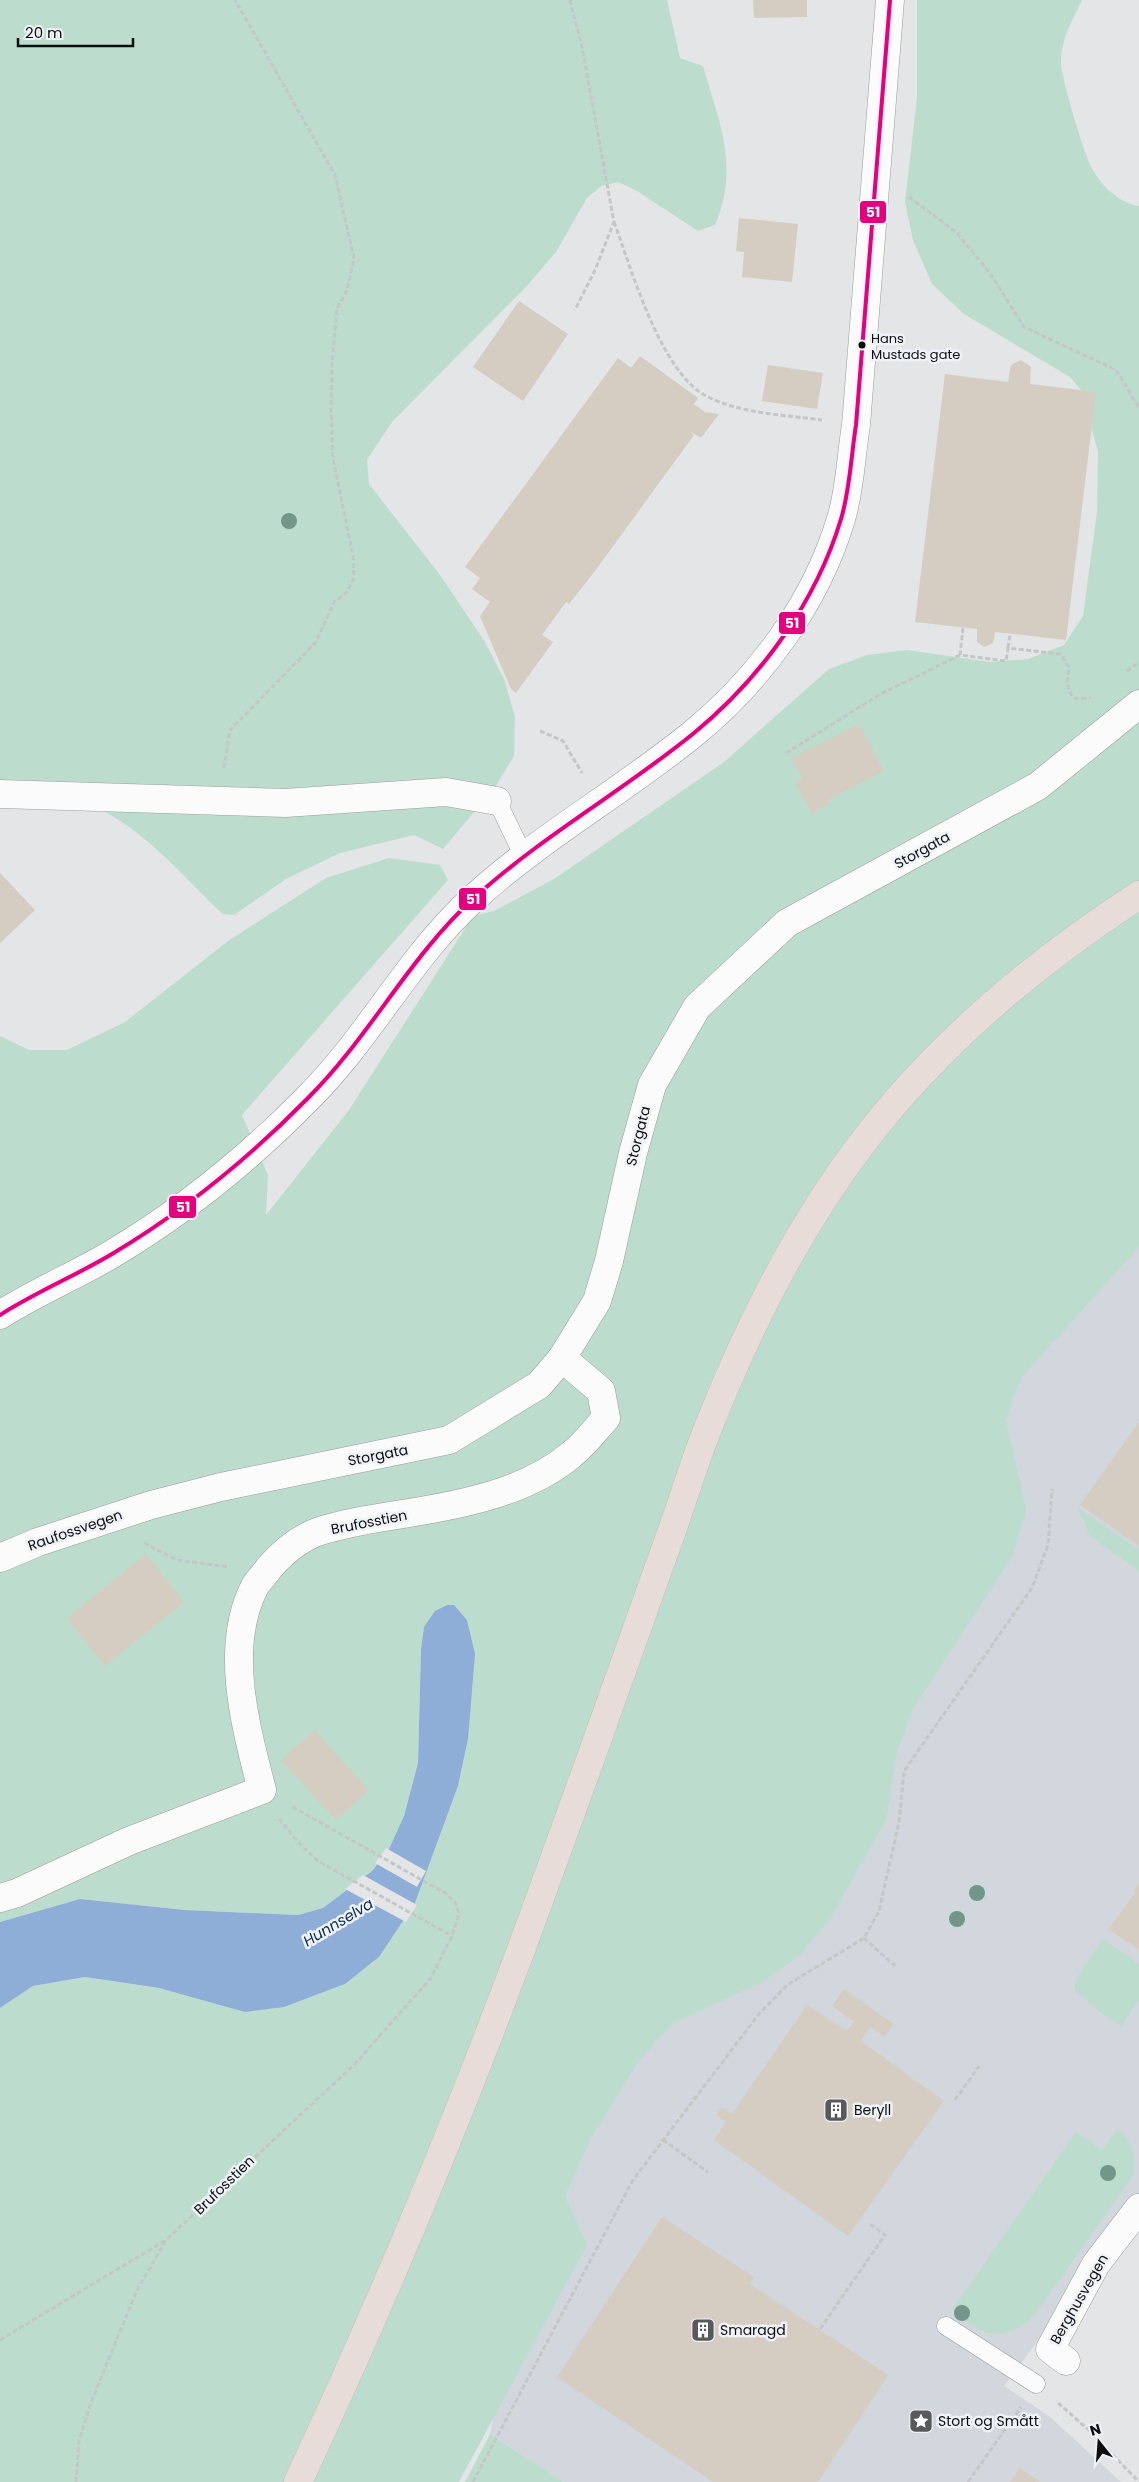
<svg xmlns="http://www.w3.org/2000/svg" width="1139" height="2482" font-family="Poppins,sans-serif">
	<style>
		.built { fill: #d1d7dc }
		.green { fill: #bcddce }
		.water { fill: #8eaed7 }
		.pier { fill: #e3e5e7 }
		.building { fill: #d5cdc2 }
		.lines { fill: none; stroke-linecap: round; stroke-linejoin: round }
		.lane-casing { stroke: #9b9c9e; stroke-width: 19 }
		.street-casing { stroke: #9b9c9e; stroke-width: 29 }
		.secondary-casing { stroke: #9b9c9e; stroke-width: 29 }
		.highway-casing { stroke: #bfc0c2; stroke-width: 29 }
		.path { stroke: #c5c6c6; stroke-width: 3; stroke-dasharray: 5 2.5; stroke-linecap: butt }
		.lane { stroke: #fbfbfb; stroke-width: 18 }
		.street { stroke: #fbfbfb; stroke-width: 28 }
		.secondary { stroke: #fbfbfb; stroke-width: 28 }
		.highway { stroke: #e8dcd9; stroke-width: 28 }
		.bus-1-casing { stroke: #eff2f7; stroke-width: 8 }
		.bus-1 { stroke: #e5007d; stroke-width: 4 }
		.tree { fill: #72978a }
		.bus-dot { fill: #0c0d0f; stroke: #eff2f7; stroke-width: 2 }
		.labels { text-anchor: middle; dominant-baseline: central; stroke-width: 5; stroke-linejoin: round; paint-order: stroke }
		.bus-label { font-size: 13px; fill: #0c0d0f; stroke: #eff2f7; text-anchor: start }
		.street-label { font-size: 14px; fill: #0c0d0f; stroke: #eff2f7 }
		.poi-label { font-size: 14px; fill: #0c0d0f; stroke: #eff2f7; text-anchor: start }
		.water-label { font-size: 15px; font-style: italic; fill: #0b2b50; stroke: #eff2f7 }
		.line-badge { stroke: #eff2f7; stroke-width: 2 }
		.badge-label { font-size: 14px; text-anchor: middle; font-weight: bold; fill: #fff }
	</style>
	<rect width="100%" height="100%" fill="#e3e5e7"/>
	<polygon class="built" points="1139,1167 1139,2206 1004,2386 1049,2416 1121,2482 563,2482 490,2434 540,2171"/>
	<g class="green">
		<path d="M0,0h667l13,58 23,8c16,56 37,101 12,159l-17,6 -61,-40 -19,-9 -17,4 -14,12 -31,54 -30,35 -134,135 -25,38 2,24 71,91 45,67 19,37 11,38 -1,39 -19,31 -52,62 -29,-14 -74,18 -54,26 -52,36 -11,-1c-43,-40 -94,-104 -154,-115 -22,-3 -47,-2 -69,-4z"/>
		<path d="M917,0h165c-9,19 -21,39 -21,61 -1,14 24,96 32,109 8,16 28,34 46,36v1041l-118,131 -15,42 20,90 -13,45 -100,154 -16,43 -11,68 -56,99 -31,37 -37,26 -90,42 -32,35 -48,77 -27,60 22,49 -128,237h-459v-474l33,-22 52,-9 199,30 61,-23 34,-27 36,-54 43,-117 10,-47 -44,-112 -3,22 -3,114 -14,53 -16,35 -16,20 -49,37 -25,7 -113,-5 -105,-11 -80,23v-886l29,14h38l58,-28 103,-81 98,-63 63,-20 51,7 8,15 -206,235 26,60 -2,40 83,-105 124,-194 21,-5 60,-32 170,-117 105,-93 38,-14 40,-5 83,12 38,-3 36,-14 19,-29 14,-104 1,-61 -17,-61 -11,-13 -106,-63 -32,-30 -19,-44 -8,-38 12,-104z"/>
		<polygon points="1077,1507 1139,1550 1139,1571 1091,1537"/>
		<polygon points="1103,1939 1139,1964 1139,2000 1121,2026 1100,2012 1075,1990 1075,1981"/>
		<path d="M1118,2129c16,14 18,28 15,47l-100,141c-14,14 -36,22 -55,12 -9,-4 -18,-13 -26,-19l124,-178 26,18z"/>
		<polygon points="490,2434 563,2482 465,2482"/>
	</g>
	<polygon class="water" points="447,1605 454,1605 467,1620 475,1654 468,1739 458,1786 415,1903 379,1957 345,1984 284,2007 245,2012 159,1988 85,1977 33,1986 0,2008 0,1922 80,1899 185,1910 298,1915 323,1908 372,1871 388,1851 404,1816 418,1763 421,1649 424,1627 435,1611"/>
	<g class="pier">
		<polygon points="386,1848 426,1871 417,1887 375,1863"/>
		<polygon points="363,1875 417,1905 406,1922 345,1889"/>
	</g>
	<g class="building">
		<polygon points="753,0 807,0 807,17 754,18"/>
		<polygon points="739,218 798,224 792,282 742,277 744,252 736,251"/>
		<polygon points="519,301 568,334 523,401 473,367"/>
		<polygon points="640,356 698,398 694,404 705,412 719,414 701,438 691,432 694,435 595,571 569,604 566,602 542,635 553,642 516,693 511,689 480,616 490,602 472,589 480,578 465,567 618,358 631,368"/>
		<polygon points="1021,360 1031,367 1030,384 1096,392 1066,640 995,632 993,643 984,647 977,642 977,629 915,622 945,374 1008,382 1011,365"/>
		<polygon points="768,365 823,373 817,409 762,401"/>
		<polygon points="859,724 884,771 828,800 830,804 812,814 795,782 802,779 791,758"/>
		<polygon points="0,873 35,910 0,943"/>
		<polygon points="1139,1422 1139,1546 1080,1505"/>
		<polygon points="146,1554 184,1602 105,1666 67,1618"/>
		<polygon points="314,1730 369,1790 336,1820 281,1760"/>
		<polygon points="1139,1883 1139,1950 1109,1929 1135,1893 1133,1892"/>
		<polygon points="844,1989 894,2024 884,2037 870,2027 861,2041 944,2101 848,2236 714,2140 726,2122 716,2115 722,2107 732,2114 807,2005 847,2031 854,2022 832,2006"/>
		<polygon points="662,2217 754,2277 750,2284 888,2375 818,2482 713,2482 557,2377"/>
		<polygon points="1020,2468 1040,2482 1010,2482"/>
	</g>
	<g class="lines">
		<g class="lane-casing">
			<g id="lane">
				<polyline points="497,801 524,857"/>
				<polyline points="946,2326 1036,2384"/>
			</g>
		</g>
		<g class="street-casing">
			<g id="street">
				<polyline points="0,794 285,803 446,792 497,801"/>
				<polyline points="0,1558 38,1542 151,1505 221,1487 449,1440 539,1385 562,1358 597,1301 609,1261 633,1153 652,1085 697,1007 787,923 1038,786 1139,704"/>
				<path d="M0,1898l17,-5 112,-52 133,-51c-16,-62 -39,-143 -7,-204 4,-6 10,-12 14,-18 13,-15 30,-29 48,-36 33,-11 70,-15 104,-21 52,-9 110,-22 151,-57 13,-10 23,-24 34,-36l-5,-27 -39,-33"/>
				<polyline points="1066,2361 1050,2349 1096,2264 1139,2208"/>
			</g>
		</g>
		<g class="secondary-casing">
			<path id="secondary" d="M0,1315c36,-23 75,-39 112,-61 72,-43 136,-95 195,-155 62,-61 102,-142 167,-201 68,-62 149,-107 220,-165 67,-55 122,-131 147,-214 9,-29 10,-63 15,-94l34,-425"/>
		</g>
		<g class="highway-casing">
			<path id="highway" d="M298,2482c91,-194 173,-393 246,-595 41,-112 81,-225 121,-337 15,-40 27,-82 43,-122 39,-99 88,-197 152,-282 76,-101 173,-182 279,-251"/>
		</g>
		<g class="path">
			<polyline points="570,0 582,47 614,222 595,270 575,310"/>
			<polyline points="909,197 956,232 990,273 1024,327 1116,370 1139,408"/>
			<path d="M614,222c18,48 47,154 96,176 35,16 75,17 112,22"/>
			<path d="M963,628l-3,27 46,6 2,-13 52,6 9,13c-2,14 -4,23 7,32l15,-1"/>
			<polyline points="1008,648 1010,634"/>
			<polyline points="1127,671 1139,662"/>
			<polyline points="540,731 563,741 582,773"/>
			<polyline points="786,753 879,695 960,655"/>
			<polyline points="224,768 230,730 316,642 334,602 347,592 354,577 353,556 333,459 331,409 332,365 337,308 347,291 354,258 335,175 235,0"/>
			<polyline points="144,1543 177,1560 228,1567"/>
			<polyline points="279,1819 300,1844 318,1861 452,1936"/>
			<polyline points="864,1938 895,1966"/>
			<polyline points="955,2100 979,2066"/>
			<polyline points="663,2140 708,2172"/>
			<polyline points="820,2329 885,2235 870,2224"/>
			<polyline points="0,2340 166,2240"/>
			<polyline points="1058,2403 1090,2431 1139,2482"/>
			<polyline points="76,2482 79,2441 90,2405 137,2290 166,2240 354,2065 430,1979 452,1936 459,1914 455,1902 445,1893 291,1806"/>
			<polyline points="473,2482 633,2180 759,2014 787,1985 864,1938 879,1911 899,1822 904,1771 1032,1588 1048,1545 1052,1489"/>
			<polyline points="968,2482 1021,2407"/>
		</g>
		<use href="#lane" class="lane"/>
		<use href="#street" class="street"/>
		<use href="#secondary" class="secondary"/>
		<use href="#highway" class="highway"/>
		<g class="bus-1-casing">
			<path id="bus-1" d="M0,1315c36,-23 75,-39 112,-61 72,-43 136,-95 195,-155 62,-61 102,-142 167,-201 68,-62 149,-107 220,-165 67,-55 122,-131 147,-214 9,-29 10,-63 15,-94l34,-425"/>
		</g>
		<use href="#bus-1" class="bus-1"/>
	</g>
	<g class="tree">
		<circle cx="289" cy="521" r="8"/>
		<circle cx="977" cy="1893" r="8"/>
		<circle cx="957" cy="1919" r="8"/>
		<circle cx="1108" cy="2173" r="8"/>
		<circle cx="962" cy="2313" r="8"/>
	</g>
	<defs>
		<g id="building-square" transform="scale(1.25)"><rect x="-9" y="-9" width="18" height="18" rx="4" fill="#57595b" stroke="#eff2f7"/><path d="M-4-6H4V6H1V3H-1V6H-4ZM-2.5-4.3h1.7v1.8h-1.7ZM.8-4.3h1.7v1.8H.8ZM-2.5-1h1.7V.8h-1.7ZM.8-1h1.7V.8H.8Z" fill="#fff"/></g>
		<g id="sight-square" transform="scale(1.25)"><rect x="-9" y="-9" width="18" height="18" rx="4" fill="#57595b" stroke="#eff2f7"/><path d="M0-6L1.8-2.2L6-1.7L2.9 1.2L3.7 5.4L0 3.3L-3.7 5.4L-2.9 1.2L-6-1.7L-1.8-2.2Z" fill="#fff"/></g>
	</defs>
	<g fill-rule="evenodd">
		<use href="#building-square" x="836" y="2110"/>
		<use href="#building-square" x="703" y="2330"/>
		<use href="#sight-square" x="921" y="2421"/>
	</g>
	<circle class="bus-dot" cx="862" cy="345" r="4.5"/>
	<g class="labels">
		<g class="bus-label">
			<text x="871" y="338">Hans<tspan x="871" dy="16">Mustads gate</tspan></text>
		</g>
		<g class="street-label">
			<text transform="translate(922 850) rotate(-29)">Storgata</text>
			<text transform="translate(638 1136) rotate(-76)">Storgata</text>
			<text transform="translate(378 1455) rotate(-11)">Storgata</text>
			<text transform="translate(369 1522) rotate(-11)">Brufosstien</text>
			<text transform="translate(75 1530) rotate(-19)">Raufossvegen</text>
			<text transform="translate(224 2185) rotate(-44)">Brufosstien</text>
			<text transform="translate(1079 2299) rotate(-60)">Berghusvegen</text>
		</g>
		<g class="poi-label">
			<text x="854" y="2110">Beryll</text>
			<text x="720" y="2330">Smaragd</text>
			<text x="938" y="2421">Stort og Smått</text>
		</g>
		<g class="water-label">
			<text transform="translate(338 1922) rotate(-31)">Hunnselva</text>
		</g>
	</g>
	<g class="line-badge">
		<rect x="859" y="200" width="28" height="24" rx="5" fill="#e5007d"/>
		<rect x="778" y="611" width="28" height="24" rx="5" fill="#e5007d"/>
		<rect x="458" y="887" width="29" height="24" rx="5" fill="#e5007d"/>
		<rect x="168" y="1195" width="29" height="24" rx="5" fill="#e5007d"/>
	</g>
	<g class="badge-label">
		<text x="873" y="217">51</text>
		<text x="792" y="628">51</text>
		<text x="473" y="904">51</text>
		<text x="183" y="1212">51</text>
	</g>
	<g transform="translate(1099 2442) rotate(343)" stroke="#eff2f7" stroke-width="4" paint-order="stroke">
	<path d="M0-4L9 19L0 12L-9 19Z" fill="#0c0d0f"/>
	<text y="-8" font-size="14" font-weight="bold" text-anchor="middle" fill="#0c0d0f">N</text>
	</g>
	<path d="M18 38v8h115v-8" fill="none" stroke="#0c0d0f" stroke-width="2.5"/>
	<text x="25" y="38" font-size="15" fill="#0c0d0f" stroke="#eff2f7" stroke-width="4" paint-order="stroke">20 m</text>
</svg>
